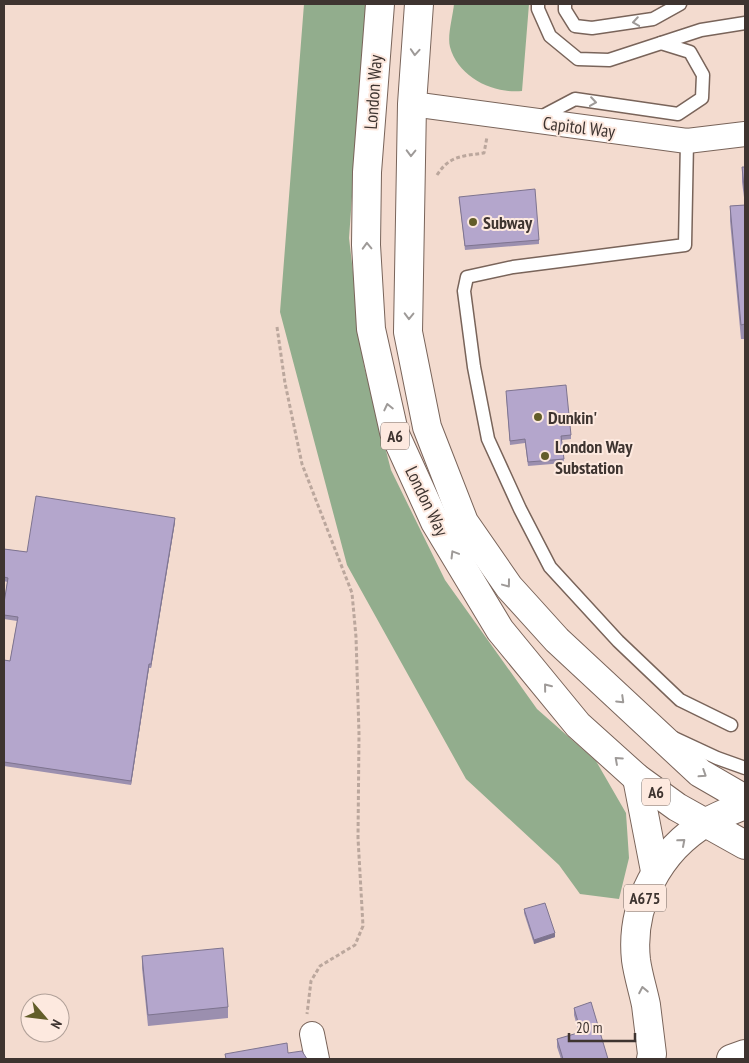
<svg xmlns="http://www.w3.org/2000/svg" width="749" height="1063" font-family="'PT Sans Narrow',sans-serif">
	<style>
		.forest { fill: #92ad8d }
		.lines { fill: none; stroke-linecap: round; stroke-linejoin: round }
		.lane-casing { stroke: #79645a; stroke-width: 15 }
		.street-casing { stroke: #79645a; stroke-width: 26 }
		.primary-casing { stroke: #79645a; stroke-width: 30 }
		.highway-casing { stroke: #79645a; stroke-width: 30 }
		.path { stroke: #bba79d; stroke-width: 3; stroke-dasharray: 4 2.5; stroke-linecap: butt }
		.lane { stroke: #fff; stroke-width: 12 }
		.street { stroke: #fff; stroke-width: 24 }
		.primary { stroke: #fff; stroke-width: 28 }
		.highway { stroke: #fff; stroke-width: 28 }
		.wall { fill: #9b8faf }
		.shaded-wall { fill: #7e748f }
		.building { fill: #b4a6cc; stroke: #7e748f }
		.oneway { stroke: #9e9a98 }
		.poi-dot { fill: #625d29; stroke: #fde9df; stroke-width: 2 }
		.labels { text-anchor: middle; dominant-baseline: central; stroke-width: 4; stroke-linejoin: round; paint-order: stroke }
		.shield { fill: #fde9df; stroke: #776a64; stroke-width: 1 }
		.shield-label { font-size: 16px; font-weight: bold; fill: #3e3430 }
		.street-label { font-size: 18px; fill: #3e3430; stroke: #fde9df }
		.poi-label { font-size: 18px; font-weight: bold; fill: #3e3430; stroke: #fde9df; text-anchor: start }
	</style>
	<rect width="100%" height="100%" fill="#f3dbcf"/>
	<g class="forest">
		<polygon points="304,4 366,4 349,238 364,366 391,470 445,580 537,709 596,761 626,813 629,858 619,899 580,894 559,865 466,779 347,565 280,312"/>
		<path d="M454,4h75l-7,87c-29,3 -64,-14 -72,-44 -3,-11 3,-31 4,-43z"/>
	</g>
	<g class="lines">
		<g class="lane-casing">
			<g id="lane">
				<polyline points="538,4 538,9 550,36 578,59 609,60 701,30 745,23"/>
				<polyline points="565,4 565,10 575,26 592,28 653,19 680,4"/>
				<polyline points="539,118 575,99 678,114 702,98 703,75 690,52 661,43"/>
				<polyline points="687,141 685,245 513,267 467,277 464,291 474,367 488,439 520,509 550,567 618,641 680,700 731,725"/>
				<polyline points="674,738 717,758 745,768"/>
			</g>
		</g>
		<g class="street-casing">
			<g id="street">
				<polyline points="412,104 687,141 745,134"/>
				<polyline points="312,1034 317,1059"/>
			</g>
		</g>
		<g class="primary-casing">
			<g id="primary">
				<polyline points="637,778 655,871"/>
				<path d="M651,1059l1,-5c-2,-16 -4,-33 -6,-49 -3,-15 -8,-30 -10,-45 -6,-55 23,-110 71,-138 12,-7 26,-12 38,-17"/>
				<polyline points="731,1059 745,1054"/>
			</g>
		</g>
		<g class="highway-casing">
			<g id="highway">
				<polyline points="380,4 367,172 366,245 371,329 394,432 435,522 500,630 578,725 637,778 677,807 745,845"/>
				<polyline points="419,4 412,104 408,332 427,427 464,522 509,587 557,640 700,773 745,799"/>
			</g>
		</g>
		<g class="path">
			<path d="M437,175c12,-19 25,-19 47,-22l3,-16"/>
			<polyline points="277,327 285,383 302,464 352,593 356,637 359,734 358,838 363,926 355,945 320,966 311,981 307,1014"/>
		</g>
		<use href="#lane" class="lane"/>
		<use href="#street" class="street"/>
		<use href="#primary" class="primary"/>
		<use href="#highway" class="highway"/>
	</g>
	<g class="wall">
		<polygon points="742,167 745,167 745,339 741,339 730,221 730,206 745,205 742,182"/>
		<polygon points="459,197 539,240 539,244 465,250"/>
		<polygon points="506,395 571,435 571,439 562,440 564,463 528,466 525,443 510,445"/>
		<polygon points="175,522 151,668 149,668 131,785 4,766 4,660 10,661 17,621 4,619 4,603 7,582 4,581 4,549 27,552"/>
		<polygon points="524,909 555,937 534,944 524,913"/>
		<polygon points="142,956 228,1007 228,1018 148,1026 142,968"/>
		<polygon points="574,1008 608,1059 561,1059 557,1047 557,1039 579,1033 574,1015"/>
	</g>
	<g class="shaded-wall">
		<polygon points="175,518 175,522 151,668 151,664"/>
		<polygon points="149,664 149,668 131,785 131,781"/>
		<polygon points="555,933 555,937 534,944 534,940"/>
	</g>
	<g class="building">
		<polygon points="742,167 745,167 745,197"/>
		<polygon points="535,189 539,240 465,246 459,197"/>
		<polygon points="745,205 745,324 741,325 730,206"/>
		<polygon points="566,385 571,435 561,436 564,459 528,462 525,439 510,441 506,391"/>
		<polygon points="36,496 175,518 151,664 149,664 131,781 4,762 4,660 10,661 18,617 4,615 4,603 8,578 4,577 4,549 27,552"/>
		<polygon points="545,903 555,933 534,940 524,909"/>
		<polygon points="223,948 228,1007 148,1015 142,956"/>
		<polygon points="591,1002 608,1059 563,1059 557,1039 581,1032 574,1008"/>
		<polygon points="287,1043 288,1053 302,1051 307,1059 226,1059 225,1054"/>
	</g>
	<defs><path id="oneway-chevron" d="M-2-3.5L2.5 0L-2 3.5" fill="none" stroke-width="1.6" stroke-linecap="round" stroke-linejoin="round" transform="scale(1.25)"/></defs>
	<g class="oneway">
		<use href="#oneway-chevron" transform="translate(636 22) rotate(171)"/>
		<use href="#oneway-chevron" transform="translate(415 52) rotate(94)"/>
		<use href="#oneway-chevron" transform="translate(593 102) rotate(8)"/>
		<use href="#oneway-chevron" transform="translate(411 153) rotate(91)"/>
		<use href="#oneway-chevron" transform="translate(367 246) rotate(-92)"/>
		<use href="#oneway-chevron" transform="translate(409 316) rotate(91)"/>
		<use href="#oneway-chevron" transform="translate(388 407) rotate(-103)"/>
		<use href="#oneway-chevron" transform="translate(454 554) rotate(-121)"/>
		<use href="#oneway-chevron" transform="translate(507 584) rotate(53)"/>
		<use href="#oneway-chevron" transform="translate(547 687) rotate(-129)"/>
		<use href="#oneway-chevron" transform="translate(621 700) rotate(44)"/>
		<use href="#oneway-chevron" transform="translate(618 760) rotate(-138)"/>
		<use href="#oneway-chevron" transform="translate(703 774) rotate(33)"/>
		<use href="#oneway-chevron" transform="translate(682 842) rotate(-41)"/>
		<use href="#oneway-chevron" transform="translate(643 990) rotate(-101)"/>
	</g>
	<g class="poi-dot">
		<circle cx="473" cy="222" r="5"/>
		<circle cx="538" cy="417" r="5"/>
		<circle cx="545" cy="456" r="5"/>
	</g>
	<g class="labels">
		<g class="shield">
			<rect x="381" y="422.5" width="28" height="27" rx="4"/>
			<rect x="642" y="778.5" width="28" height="27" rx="4"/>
			<rect x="624" y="884.5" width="42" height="27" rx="4"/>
		</g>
		<g class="shield-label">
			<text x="395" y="436">A6</text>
			<text x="656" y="792">A6</text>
			<text x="645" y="898">A675</text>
		</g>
		<g class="street-label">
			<text transform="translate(373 92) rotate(-86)">London Way</text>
			<text transform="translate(579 127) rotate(7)">Capitol Way</text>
			<text transform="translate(427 501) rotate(64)">London Way</text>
		</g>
		<g class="poi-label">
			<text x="483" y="222">Subway</text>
			<text x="548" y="417">Dunkin'</text>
			<text x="555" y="446">London Way<tspan x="555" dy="21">Substation</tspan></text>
		</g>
	</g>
	<rect width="749" height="1063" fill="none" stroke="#3e3430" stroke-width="10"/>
	<g transform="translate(45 1018) rotate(118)"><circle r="24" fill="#fde9df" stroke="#b1a199"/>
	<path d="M0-4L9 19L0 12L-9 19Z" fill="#625d29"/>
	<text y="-8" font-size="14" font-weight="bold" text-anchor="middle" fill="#3e3430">N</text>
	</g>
	<path d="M569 1033v8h66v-8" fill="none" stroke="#3e3430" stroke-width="2.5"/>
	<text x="576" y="1033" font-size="15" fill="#3e3430" stroke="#fde9df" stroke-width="4" paint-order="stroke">20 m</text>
</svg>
